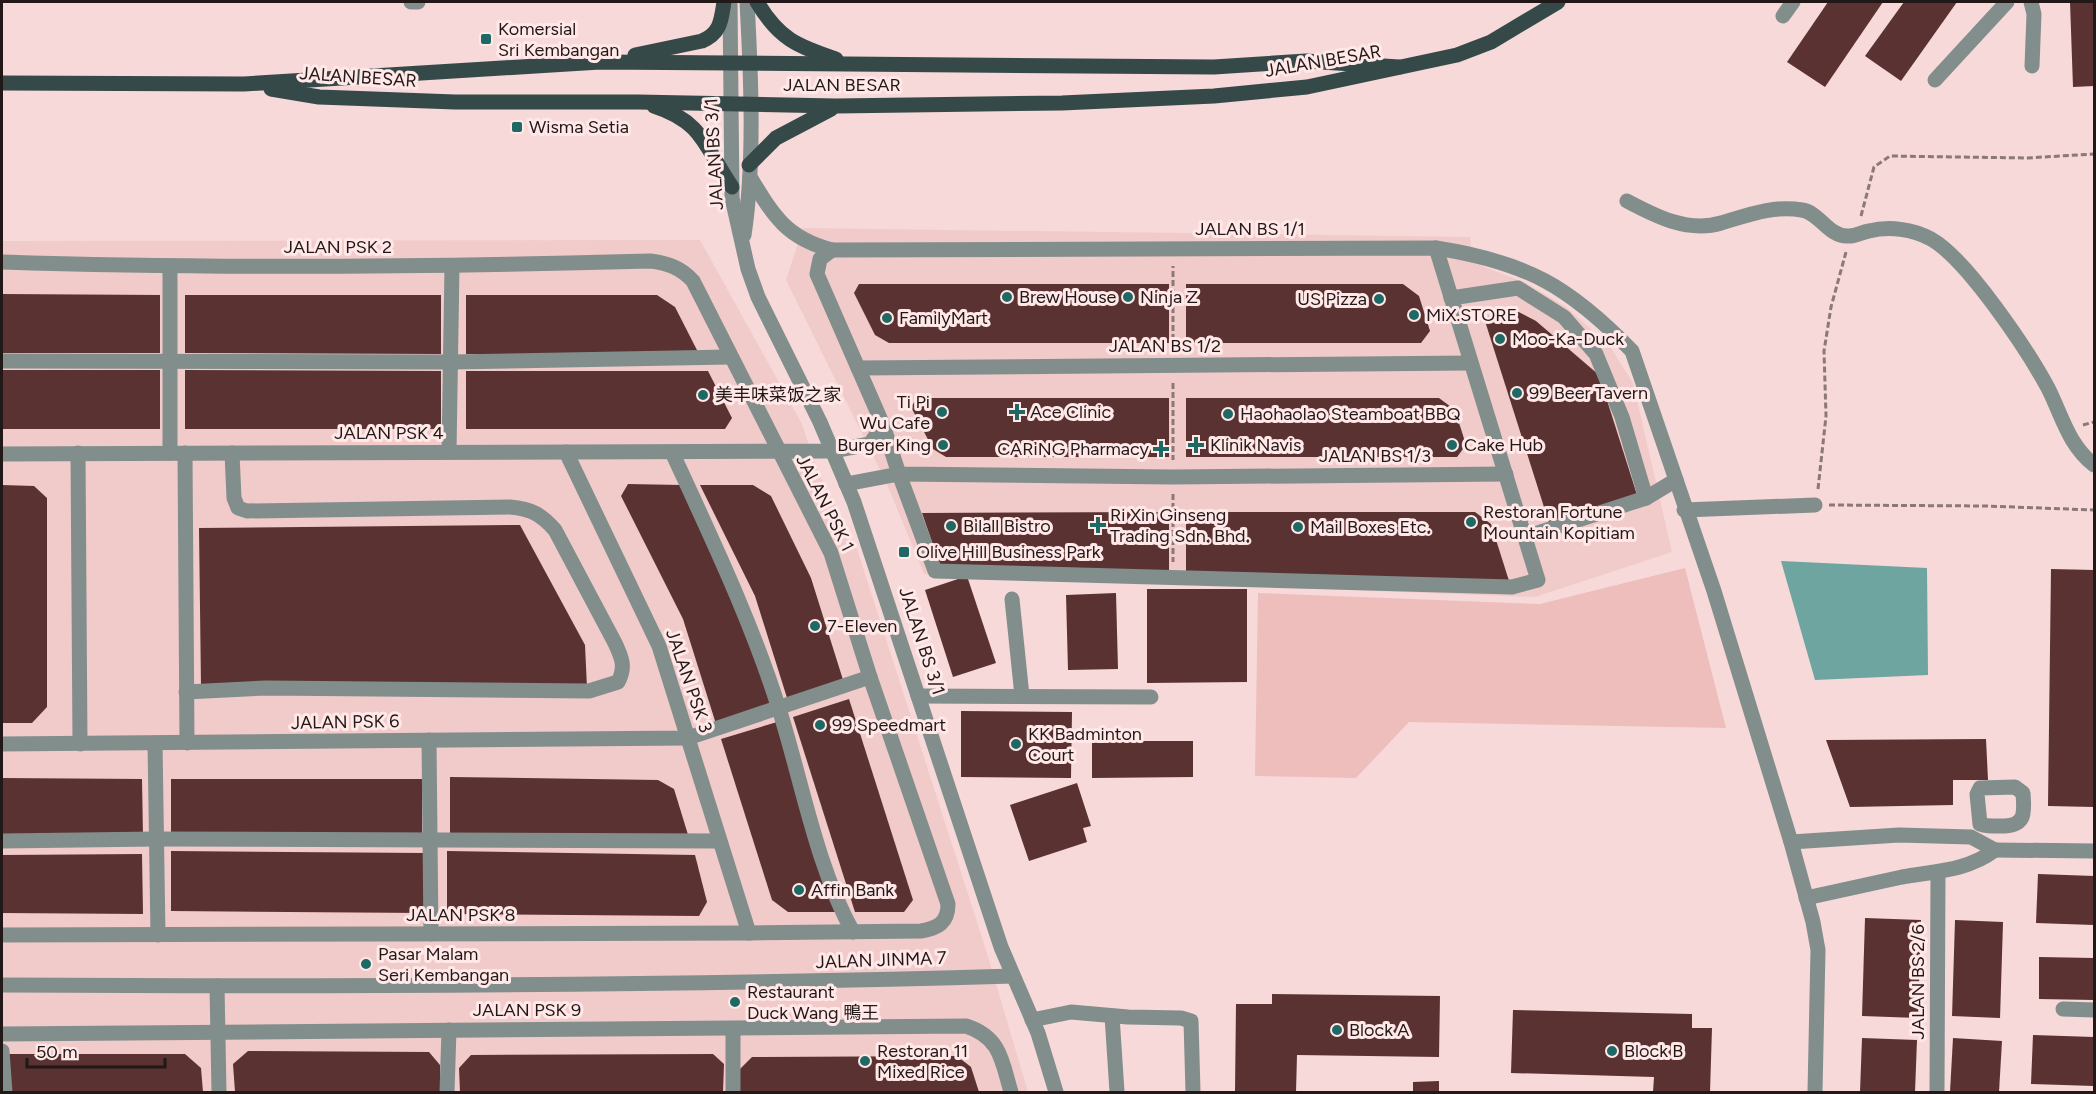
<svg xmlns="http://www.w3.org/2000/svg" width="2096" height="1094" font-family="Figtree,'Noto Sans SC',sans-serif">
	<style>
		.built { fill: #f0cbca }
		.green { fill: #eebebc }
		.water { fill: #6ea5a0 }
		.building { fill: #5a3232 }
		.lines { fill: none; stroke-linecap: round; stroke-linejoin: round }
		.path { stroke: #8b7877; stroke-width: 3; stroke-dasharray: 6 3; stroke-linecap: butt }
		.minor { stroke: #828e8c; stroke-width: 15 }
		.major { stroke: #354a48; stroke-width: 15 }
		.poi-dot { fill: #1e6964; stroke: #ffe8e7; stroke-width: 2 }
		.labels { text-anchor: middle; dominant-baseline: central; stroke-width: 6; stroke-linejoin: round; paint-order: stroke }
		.poi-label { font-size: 18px; fill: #221818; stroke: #ffe8e7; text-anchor: start }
		.street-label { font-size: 18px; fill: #221818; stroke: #ffe8e7 }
	</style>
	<rect width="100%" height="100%" fill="#f6d9d8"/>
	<g class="built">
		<polygon points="803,228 1470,237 1472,262 1526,283 1566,307 1609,345 1633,383 1672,552 1535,597 924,574 887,484 786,280"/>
		<polygon points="700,240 802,424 818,472 857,549 986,950 1028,1092 2,1092 2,241"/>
	</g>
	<polygon class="green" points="1685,568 1726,728 1409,722 1356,778 1255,776 1258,593 1540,604"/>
	<polygon class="water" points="1781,561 1927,568 1928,675 1815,680"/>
	<g class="building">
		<polygon points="1828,2 1883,2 1825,87 1787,62"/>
		<polygon points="1904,2 1957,2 1901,81 1865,56"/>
		<polygon points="2070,2 2094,2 2094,86 2073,87"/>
		<polygon points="859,284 1169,284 1169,343 889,343 875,335 854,293"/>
		<polygon points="1186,284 1403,284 1419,296 1430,331 1421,343 1186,343"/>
		<polygon points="2,294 160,295 160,353 2,353"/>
		<polygon points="185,295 441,295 441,354 185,353"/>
		<polygon points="466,295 657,295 675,307 699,354 466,354"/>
		<polygon points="1513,309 1536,321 1599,375 1638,498 1550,526 1484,318"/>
		<rect x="2" y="370" width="158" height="59"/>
		<polygon points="185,370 441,371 441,429 185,429"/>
		<polygon points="466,371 708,371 732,418 725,429 466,429"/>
		<polygon points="917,398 1169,398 1169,457 946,457 933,449 911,407"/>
		<polygon points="1186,398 1439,398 1455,410 1466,445 1457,457 1186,457"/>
		<polygon points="628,484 681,485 727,576 772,706 716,724 683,619 621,496"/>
		<polygon points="2,485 34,486 47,498 47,707 32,723 2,723"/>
		<polygon points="700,485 753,485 771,496 811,578 844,683 788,701 755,596"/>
		<polygon points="1169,512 1169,574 941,568 922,513"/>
		<polygon points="1186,512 1475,512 1491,524 1510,584 1186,574"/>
		<polygon points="520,525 585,645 587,688 201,687 199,528"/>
		<polygon points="2051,569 2094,570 2094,807 2048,806"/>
		<polygon points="967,576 996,663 953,677 925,590"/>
		<polygon points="1147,589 1247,589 1247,682 1147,683"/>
		<polygon points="1116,593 1118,669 1068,670 1066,595"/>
		<polygon points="849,699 913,900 904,912 855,912 793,717"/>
		<polygon points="961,711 1072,712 1071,778 961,777"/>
		<polygon points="777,722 838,912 788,912 772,900 721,739"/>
		<polygon points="1986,739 1988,780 1953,780 1953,805 1850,807 1826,740"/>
		<polygon points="1092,741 1193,741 1193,777 1092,778"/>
		<polygon points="450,777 658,780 674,789 689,838 450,835"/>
		<polygon points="2,778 142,779 143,837 2,837"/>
		<rect x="171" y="779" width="251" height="57"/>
		<polygon points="1077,783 1091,826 1083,828 1087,842 1029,861 1010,805"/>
		<polygon points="171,851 424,853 424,913 171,911"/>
		<polygon points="447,851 695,855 707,902 699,916 447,914"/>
		<polygon points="142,854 143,914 2,913 2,855"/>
		<polygon points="2038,874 2094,876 2094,925 2036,923"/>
		<polygon points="1865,918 1921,920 1918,1018 1862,1016"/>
		<polygon points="1955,920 2003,922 2000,1018 1952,1016"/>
		<polygon points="2039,957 2094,958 2094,1000 2039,999"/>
		<polygon points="1272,994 1440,996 1439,1057 1297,1055 1296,1092 1235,1092 1236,1004 1272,1004"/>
		<polygon points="1513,1010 1692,1014 1692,1028 1712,1028 1710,1092 1653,1092 1654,1077 1511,1073"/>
		<polygon points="2033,1035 2094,1037 2094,1086 2031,1084"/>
		<polygon points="1862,1038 1917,1040 1915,1092 1860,1092"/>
		<polygon points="1953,1038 2002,1041 1999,1092 1950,1092"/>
		<polygon points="248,1051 429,1052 440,1065 440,1092 235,1092 233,1064"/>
		<polygon points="9,1054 185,1054 201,1068 203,1092 11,1092"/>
		<polygon points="713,1054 724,1064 723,1092 460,1092 459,1068 471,1055"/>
		<polygon points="957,1056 971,1067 979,1092 740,1092 740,1069 752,1057"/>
		<polygon points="1439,1081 1439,1092 1413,1092 1413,1082"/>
	</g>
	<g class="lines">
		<g class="path">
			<polyline points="1861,216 1874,167 1890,156 2027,158 2094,154"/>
			<polyline points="1173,349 1173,266"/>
			<polyline points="1173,383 1173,460"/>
			<polyline points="2083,425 2094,422"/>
			<polyline points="1818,489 1826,416 1824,351 1831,307 1846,252"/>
			<polyline points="1173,494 1173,562"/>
			<polyline points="1829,505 1986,506 2094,510"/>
		</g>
		<g class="minor">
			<polyline points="411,2 418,2"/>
			<polyline points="730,2 732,198 748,269 758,297 820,422 854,502 1001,947 1038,1033 1056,1092"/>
			<polyline points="2031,2 2034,14 2032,66"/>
			<polyline points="1783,16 1793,2"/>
			<polyline points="1935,80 2007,2"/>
			<path d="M750,177c23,38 36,61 82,73l604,-2c90,14 133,38 196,103l82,240 77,251 22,80 5,28 -3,142"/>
			<path d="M1627,201c28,15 61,32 94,22 27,-8 52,-18 81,-13 18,3 26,26 45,26 9,1 14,-4 22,-5 20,-5 44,-2 62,8 36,20 97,112 117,149 15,30 20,56 46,77"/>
			<path d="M744,235c11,-72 7,-160 3,-233"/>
			<polyline points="832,250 820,259 817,274 883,425 899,474 1173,477 1506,474"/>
			<path d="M2,262c216,7 432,5 648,-1 18,2 31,7 43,20l138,272 39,124 78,227c0,19 -10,24 -27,27l-172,2 -747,2"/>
			<polyline points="1451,298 1518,288 1564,317 1596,354 1622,417 1646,498"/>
			<polyline points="2,361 450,362 730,357"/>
			<polyline points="858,368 1471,363"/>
			<polyline points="449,452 452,266"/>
			<polyline points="566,452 659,646 749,933"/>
			<path d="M672,452c39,85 80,170 108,260 22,70 37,156 73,220"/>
			<polyline points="78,453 80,744"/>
			<polyline points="170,453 170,267"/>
			<polyline points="185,453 187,743"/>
			<polyline points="2,454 832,451 870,444 883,425"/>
			<polyline points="846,484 899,474 935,571 1512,587 1538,580 1436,248"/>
			<polyline points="1684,510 1815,505"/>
			<polyline points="1525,537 1646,498 1676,480"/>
			<polyline points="1012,599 1022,696"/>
			<path d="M186,692l80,-4 323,3 29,-9c8,-15 4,-24 -3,-39l-60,-113c-14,-16 -24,-21 -45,-23l-263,4 -9,-3 -4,-10 -2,-45"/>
			<polyline points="918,696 1151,697"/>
			<polyline points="429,740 431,934"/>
			<polyline points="155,743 158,935"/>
			<polyline points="2,744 688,738 870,677"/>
			<path d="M2015,787l8,6c1,17 4,32 -18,33 -8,0 -17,1 -25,-2l-3,-30 3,-6z"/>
			<polyline points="2,841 156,839 719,841"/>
			<polyline points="1791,842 1899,835 1971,837 1995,850"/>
			<polyline points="1995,850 2094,851"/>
			<path d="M1806,898c32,-7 64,-14 96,-21 33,-6 65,-6 93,-27"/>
			<path d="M2,985c337,2 674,1 1011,-9"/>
			<polyline points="217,986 219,1092"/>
			<polyline points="2063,1009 2094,1010"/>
			<polyline points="1112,1016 1117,1092"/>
			<polyline points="1032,1020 1071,1012 1128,1017 1181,1018 1191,1021 1193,1092"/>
			<path d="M2,1034l964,-8c35,11 36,36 45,66"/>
			<polyline points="2,1051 5,1092"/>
			<polyline points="447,1092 449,1030"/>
			<polyline points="733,1092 733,1029"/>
			<polyline points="1937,1092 1938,873"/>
		</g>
		<g class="major">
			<path d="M757,2c22,37 40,44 79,57"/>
			<path d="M635,55l67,-14c19,-8 19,-21 22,-39"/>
			<polyline points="2,83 244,84 600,62 1214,67 1306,61 1399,67"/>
			<polyline points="271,89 319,97 455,102 638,102 836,106 1062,103 1214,96 1307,87 1457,55 1491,42 1558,2"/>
			<path d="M654,106c50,16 51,42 78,81"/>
			<polyline points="749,165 776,138 831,109"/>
		</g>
	</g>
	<g class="poi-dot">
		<rect x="480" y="33" width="12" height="12" rx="3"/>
		<rect x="511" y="121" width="12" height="12" rx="3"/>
		<circle cx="1007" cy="297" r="6"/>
		<circle cx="1128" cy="297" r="6"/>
		<circle cx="1379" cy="299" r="6"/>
		<circle cx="1414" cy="315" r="6"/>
		<circle cx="887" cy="318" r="6"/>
		<circle cx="1500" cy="339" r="6"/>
		<circle cx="1517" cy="393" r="6"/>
		<circle cx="703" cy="395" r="6"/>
		<circle cx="942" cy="412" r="6"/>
		<path d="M1014 403h6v6h6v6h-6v6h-6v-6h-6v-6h6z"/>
		<circle cx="1228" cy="414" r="6"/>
		<circle cx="943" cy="445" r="6"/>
		<path d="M1193 436h6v6h6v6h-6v6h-6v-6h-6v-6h6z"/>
		<circle cx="1452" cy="445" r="6"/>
		<path d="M1158 440h6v6h6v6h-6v6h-6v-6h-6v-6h6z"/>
		<circle cx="1471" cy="522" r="6"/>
		<path d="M1095 516h6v6h6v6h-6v6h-6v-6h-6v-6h6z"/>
		<circle cx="951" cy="526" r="6"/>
		<circle cx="1298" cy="527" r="6"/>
		<rect x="898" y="546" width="12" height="12" rx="3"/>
		<circle cx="815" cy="626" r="6"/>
		<circle cx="820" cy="725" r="6"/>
		<circle cx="1016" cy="744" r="6"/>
		<circle cx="799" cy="890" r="6"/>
		<circle cx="366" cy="964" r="6"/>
		<circle cx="735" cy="1002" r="6"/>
		<circle cx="1337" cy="1030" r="6"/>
		<circle cx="1612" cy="1051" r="6"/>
		<circle cx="865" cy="1061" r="6"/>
	</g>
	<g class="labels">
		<g class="poi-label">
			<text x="498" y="29">Komersial<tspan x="498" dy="21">Sri Kembangan</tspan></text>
			<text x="529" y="127">Wisma Setia</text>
			<text x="1019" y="297">Brew House</text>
			<text x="1140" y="297">Ninja Z</text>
			<text x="1367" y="299" text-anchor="end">US Pizza</text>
			<text x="1426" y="315">MiX.STORE</text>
			<text x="899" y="318">FamilyMart</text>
			<text x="1512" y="339">Moo-Ka-Duck</text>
			<text x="1529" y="393">99 Beer Tavern</text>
			<text x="715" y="395">美丰味菜饭之家</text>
			<text x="930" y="402" text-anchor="end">Ti Pi<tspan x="930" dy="21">Wu Cafe</tspan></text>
			<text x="1030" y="412">Ace Clinic</text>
			<text x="1240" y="414">Haohaolao Steamboat BBQ</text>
			<text x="931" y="445" text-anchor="end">Burger King</text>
			<text x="1210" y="445">Klinik Navis</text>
			<text x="1464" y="445">Cake Hub</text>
			<text x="1149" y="449" text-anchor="end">CARiNG Pharmacy</text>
			<text x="1483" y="512">Restoran Fortune<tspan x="1483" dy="21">Mountain Kopitiam</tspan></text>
			<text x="1110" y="515">Ri Xin Ginseng<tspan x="1110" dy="21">Trading Sdn. Bhd.</tspan></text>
			<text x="963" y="526">Bilall Bistro</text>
			<text x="1310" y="527">Mail Boxes Etc.</text>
			<text x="916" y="552">Olive Hill Business Park</text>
			<text x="827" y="626">7-Eleven</text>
			<text x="832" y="725">99 Speedmart</text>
			<text x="1028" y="734">KK Badminton<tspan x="1028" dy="21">Court</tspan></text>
			<text x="811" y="890">Affin Bank</text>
			<text x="378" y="954">Pasar Malam<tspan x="378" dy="21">Seri Kembangan</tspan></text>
			<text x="747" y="992">Restaurant<tspan x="747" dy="21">Duck Wang 鴨王</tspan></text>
			<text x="1349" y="1030">Block A</text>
			<text x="877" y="1051">Restoran 11<tspan x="877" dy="21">Mixed Rice</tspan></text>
			<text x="1624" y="1051">Block B</text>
		</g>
		<g class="street-label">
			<text transform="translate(1323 61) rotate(-10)">JALAN BESAR</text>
			<text transform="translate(358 77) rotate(4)">JALAN BESAR</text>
			<text x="842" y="85">JALAN BESAR</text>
			<text transform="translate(714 154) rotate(-93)">JALAN BS 3/1</text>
			<text x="1250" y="229">JALAN BS 1/1</text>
			<text x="338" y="247">JALAN PSK 2</text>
			<text x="1165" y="346">JALAN BS 1/2</text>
			<text x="389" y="433">JALAN PSK 4</text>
			<text x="1375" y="456">JALAN BS 1/3</text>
			<text transform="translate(825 503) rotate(63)">JALAN PSK 1</text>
			<text transform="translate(922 641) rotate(72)">JALAN BS 3/1</text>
			<text transform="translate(689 681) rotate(71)">JALAN PSK 3</text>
			<text transform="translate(345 722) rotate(-1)">JALAN PSK 6</text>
			<text x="461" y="915">JALAN PSK 8</text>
			<text transform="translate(881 960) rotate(-2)">JALAN JINMA 7</text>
			<text transform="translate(1918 982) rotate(-90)">JALAN BS 2/6</text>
			<text x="527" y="1010">JALAN PSK 9</text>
		</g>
	</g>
	<rect width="2096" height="1094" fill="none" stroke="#221818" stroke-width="6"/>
	<path d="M27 1058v9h138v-9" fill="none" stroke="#221818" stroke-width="3"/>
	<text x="36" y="1058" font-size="18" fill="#221818" stroke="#ffe8e7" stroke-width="4.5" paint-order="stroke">50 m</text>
</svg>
